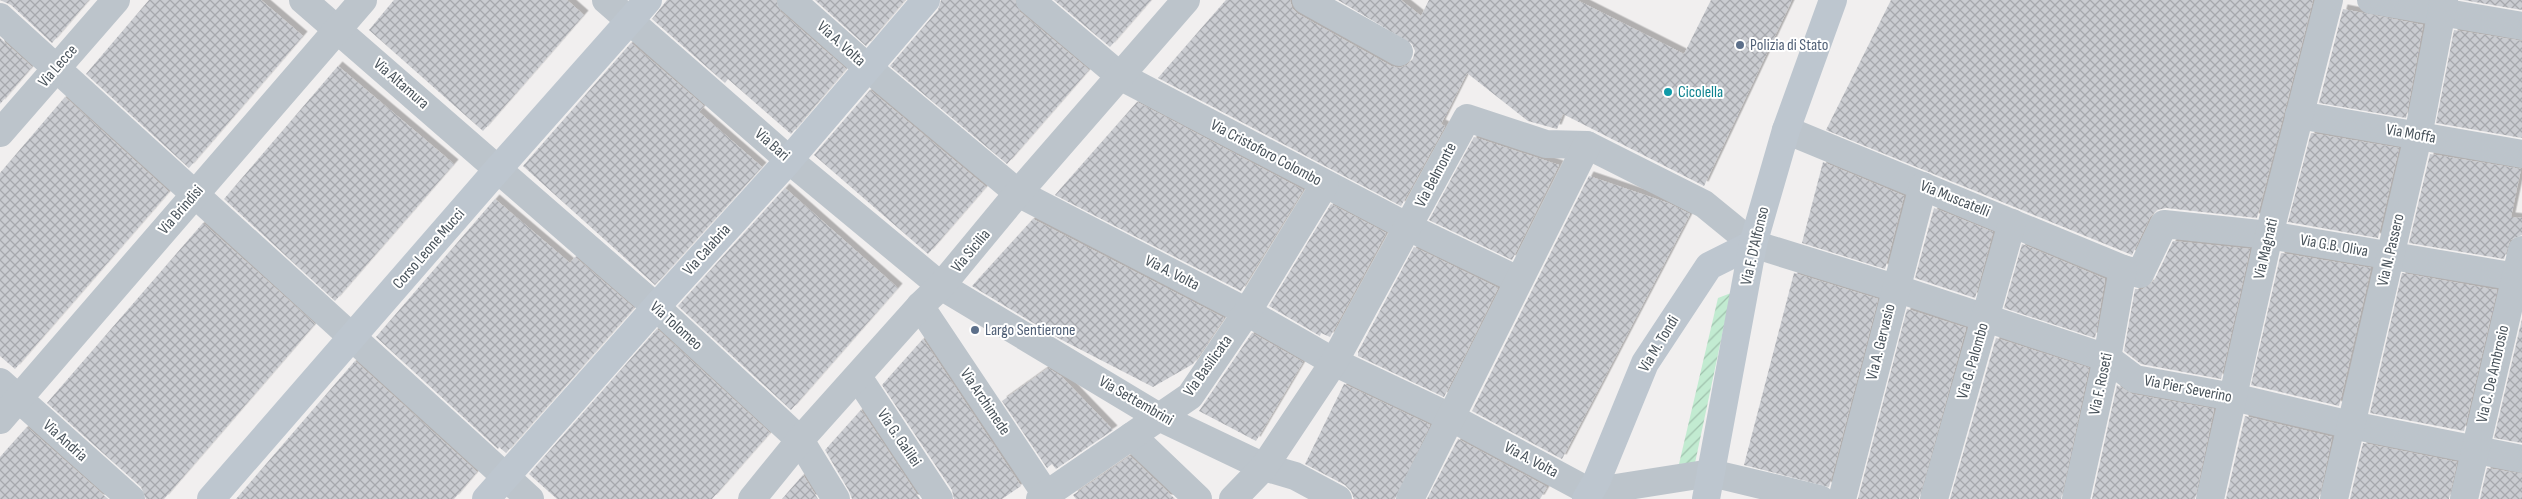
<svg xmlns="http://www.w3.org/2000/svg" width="2522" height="499" font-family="'Sofia Sans Condensed',sans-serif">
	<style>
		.garden { fill: url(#garden-furrows) }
		.building { fill: url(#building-cross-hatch); filter: url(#shadow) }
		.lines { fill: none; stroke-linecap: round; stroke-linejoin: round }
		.street { stroke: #bcc4cb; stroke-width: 28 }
		.secondary { stroke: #bdc6cf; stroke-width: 28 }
		.service-dot { fill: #5c6f8a; stroke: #fff; stroke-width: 2 }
		.culture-dot { fill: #0f9aa8; stroke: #fff; stroke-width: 2 }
		.labels { text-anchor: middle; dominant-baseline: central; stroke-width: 4; stroke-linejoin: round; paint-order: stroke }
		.street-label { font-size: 16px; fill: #49535b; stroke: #fff }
		.service-label { font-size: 16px; fill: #4e5e75; stroke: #fff; text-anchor: start }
		.culture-label { font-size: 16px; fill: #0d838f; stroke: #fff; text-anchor: start }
	</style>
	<defs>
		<pattern id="garden-furrows" width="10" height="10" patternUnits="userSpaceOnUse" patternTransform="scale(1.25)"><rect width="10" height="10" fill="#c2ebd1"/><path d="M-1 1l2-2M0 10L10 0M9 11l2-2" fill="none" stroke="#a0c1ad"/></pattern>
		<pattern id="building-cross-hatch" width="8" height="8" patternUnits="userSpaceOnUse" patternTransform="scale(1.25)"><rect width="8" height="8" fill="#caccd1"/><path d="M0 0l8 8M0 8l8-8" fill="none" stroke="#a6a8ad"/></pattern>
		<filter id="shadow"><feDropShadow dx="4.5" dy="-4.5" stdDeviation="0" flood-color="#0004"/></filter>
	</defs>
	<rect width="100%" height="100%" fill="#f1efef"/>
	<polygon class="garden" points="1731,293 1695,463 1679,464 1718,298"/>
	<g class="building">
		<polygon points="0,0 89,0 52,43 11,5"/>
		<polygon points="149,0 261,0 303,36 189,168 86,74"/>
		<polygon points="394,0 567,0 584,15 483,131 369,30"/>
		<polygon points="667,0 776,0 781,12 846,69 791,134 728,79 725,83 652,19"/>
		<polygon points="815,0 905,0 866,46"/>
		<polygon points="941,0 1015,0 1020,12 1089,70 1007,164 890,66 938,10"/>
		<polygon points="1054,0 1151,0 1110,47"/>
		<polygon points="1226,0 1290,0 1292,8 1298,14 1391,66 1399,68 1407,65 1413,59 1415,51 1412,44 1338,0 1401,0 1421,16 1429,0 1577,0 1684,54 1711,0 1792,0 1704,186 1563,114 1557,129 1528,121 1467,73 1441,124 1445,126 1401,206 1158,78"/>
		<polygon points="1891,0 2313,0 2257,218 2166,208 2157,210 2150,217 2132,255 1826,130"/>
		<polygon points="2463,0 2522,0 2522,10"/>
		<polygon points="2343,9 2423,25 2406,118 2319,103"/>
		<polygon points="2454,30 2522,41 2522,138 2436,123"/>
		<polygon points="0,38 32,67 0,104"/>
		<polygon points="631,43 704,106 699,112 762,167 655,285 523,166"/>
		<polygon points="338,66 454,164 335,301 224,199"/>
		<polygon points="870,90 986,187 928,254 814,155"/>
		<polygon points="65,97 169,192 15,369 0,356 0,173"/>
		<polygon points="1137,102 1303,190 1241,291 1055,195"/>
		<polygon points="2311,133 2399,148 2378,238 2288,222"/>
		<polygon points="1474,137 1559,165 1512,260 1429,220"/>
		<polygon points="2430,154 2521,169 2511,217 2522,218 2522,235 2510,240 2504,259 2409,243"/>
		<polygon points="1823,162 1904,196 1885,269 1802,243"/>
		<polygon points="1589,176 1668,203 1690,214 1562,459 1472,411"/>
		<polygon points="785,188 898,288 791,410 678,306"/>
		<polygon points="495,199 570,263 575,257 634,308 506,453 499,447 498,449 376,337"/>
		<polygon points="1331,204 1386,233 1330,337 1321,333 1320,336 1269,306"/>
		<polygon points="1934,208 1993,232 1975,298 1915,278"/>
		<polygon points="1033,219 1224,318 1193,364 1153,387 1060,339 972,286"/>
		<polygon points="203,223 315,324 164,499 146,499 141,487 47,403"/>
		<polygon points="2173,241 2250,249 2221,379 2141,364 2124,351 2135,289 2143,289 2154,281"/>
		<polygon points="2022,244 2105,279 2095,338 2004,308"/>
		<polygon points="1414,247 1498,288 1444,397 1358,356 1358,352"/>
		<polygon points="2281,253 2371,268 2339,406 2251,385"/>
		<polygon points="1794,273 1878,299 1829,487 1744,465"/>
		<polygon points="2402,273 2497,290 2464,431 2370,413"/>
		<polygon points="1907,309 1966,328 1919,499 1858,499"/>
		<polygon points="2522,319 2522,443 2494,438"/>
		<polygon points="657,329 770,433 712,499 557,499 529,474"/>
		<polygon points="1252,333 1303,362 1256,441 1199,411"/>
		<polygon points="1996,338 2089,368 2061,499 1950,499"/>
		<polygon points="923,339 1021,486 1002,499 954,499 952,490 882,385"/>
		<polygon points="355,361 477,472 454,499 236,499"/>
		<polygon points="1048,368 1062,377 1113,430 1056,469 1052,464 1047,468 1002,401"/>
		<polygon points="1344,384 1430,425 1395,499 1354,499 1351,491 1345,485 1305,464"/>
		<polygon points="2117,385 2132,394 2214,409 2195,499 2092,499"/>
		<polygon points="861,410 920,499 852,499 849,491 825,450"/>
		<polygon points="2245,416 2332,437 2319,499 2226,499"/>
		<polygon points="27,427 108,499 0,499 0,457"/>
		<polygon points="1458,439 1547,487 1540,499 1427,499"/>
		<polygon points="2363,443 2457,462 2449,499 2350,499"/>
		<polygon points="1130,456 1175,499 1076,499 1073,495"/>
		<polygon points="2487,468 2522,474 2522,499 2480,499"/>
		<polygon points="803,475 818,499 782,499"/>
	</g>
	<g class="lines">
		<g class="street">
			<polyline points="303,0 656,307 800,440 836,499"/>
			<polyline points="606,0 789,160 941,286 1159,417 1264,467 1295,476 1338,499"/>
			<polyline points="791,0 867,67 1018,193 1247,312 1334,362 1450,417 1590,492 1711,473 1820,499"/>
			<polyline points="1030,0 1120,76 1408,227 1518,280"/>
			<polyline points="1306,0 1399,52"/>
			<polyline points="2371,0 2522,26"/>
			<polyline points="0,17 530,499"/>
			<polyline points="2299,115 2522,154"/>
			<polyline points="1786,130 2123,269 2140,274 2164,224 2269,235 2522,278"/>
			<polyline points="0,133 116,0"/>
			<polyline points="920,306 1049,499"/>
			<polyline points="858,377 939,499"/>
			<polyline points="0,382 131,499"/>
			<polyline points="0,420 363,0"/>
			<polyline points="1132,436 1198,499"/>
			<polyline points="752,499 800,440 920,306 941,286 1018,193 1186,0"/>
			<polyline points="1040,499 1190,396 1247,312 1325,184"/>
			<polyline points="1233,499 1264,467 1334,362 1467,118 1546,144 1587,145 1704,204 1753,244 1895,288 2107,358 2135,379 2233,397 2351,425 2522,459"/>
			<polyline points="1410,499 1587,145"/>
			<polyline points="1842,499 1923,186"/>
			<polyline points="1934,499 2012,223"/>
			<polyline points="2076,499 2107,358 2123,269"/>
			<polyline points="2210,499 2269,235 2329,0"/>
			<polyline points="2334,499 2418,136 2444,0"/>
			<polyline points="2464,499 2522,250"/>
		</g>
		<g class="secondary">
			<polyline points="211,499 498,169 648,0"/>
			<polyline points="486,499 656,307 789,160 926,0"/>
			<polyline points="1586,499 1597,480 1645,363 1709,266 1753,244"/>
			<polyline points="1706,499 1753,244 1786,130 1833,0"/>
		</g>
	</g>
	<g class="service-dot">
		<circle cx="1740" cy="45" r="5"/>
		<circle cx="975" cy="330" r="5"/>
	</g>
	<circle class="culture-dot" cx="1668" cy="92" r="5"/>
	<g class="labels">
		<g class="street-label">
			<text transform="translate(841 44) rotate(42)">Via A. Volta</text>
			<text transform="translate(58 66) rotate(-49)">Via Lecce</text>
			<text transform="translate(401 84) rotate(41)">Via Altamura</text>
			<text transform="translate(2411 134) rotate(10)">Via Moffa</text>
			<text transform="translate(772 145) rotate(41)">Via Bari</text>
			<text transform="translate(1266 153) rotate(28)">Via Cristoforo Colombo</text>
			<text transform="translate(1436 175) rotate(-62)">Via Belmonte</text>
			<text transform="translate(1955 199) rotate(22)">Via Muscatelli</text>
			<text transform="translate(181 210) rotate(-49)">Via Brindisi</text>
			<text transform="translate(1755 246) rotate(-77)">Via F. D'Alfonso</text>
			<text transform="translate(2334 246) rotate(10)">Via G.B. Oliva</text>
			<text transform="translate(429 249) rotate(-49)">Corso Leone Mucci</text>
			<text transform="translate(2266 249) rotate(-77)">Via Magnati</text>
			<text transform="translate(707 250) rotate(-48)">Via Calabria</text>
			<text transform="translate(2391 250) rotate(-77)">Via N. Passero</text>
			<text transform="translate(971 251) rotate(-50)">Via Sicilia</text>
			<text transform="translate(1172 273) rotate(27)">Via A. Volta</text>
			<text transform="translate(676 326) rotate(42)">Via Tolomeo</text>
			<text transform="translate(1881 342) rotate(-76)">Via A. Gervasio</text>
			<text transform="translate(1659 344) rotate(-59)">Via M. Tondi</text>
			<text transform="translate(1973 361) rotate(-74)">Via G. Palombo</text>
			<text transform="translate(1208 366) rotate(-54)">Via Basilicata</text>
			<text transform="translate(2493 374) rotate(-77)">Via C. De Ambrosio</text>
			<text transform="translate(2101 384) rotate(-78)">Via F. Roseti</text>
			<text transform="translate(2188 389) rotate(11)">Via Pier Severino</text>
			<text transform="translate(1136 401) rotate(30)">Via Settembrini</text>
			<text transform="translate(985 402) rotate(56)">Via Archimede</text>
			<text transform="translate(899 438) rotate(56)">Via G. Galilei</text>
			<text transform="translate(65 441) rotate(42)">Via Andria</text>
			<text transform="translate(1531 460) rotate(28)">Via A. Volta</text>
		</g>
		<g class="service-label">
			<text x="1750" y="45">Polizia di Stato</text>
			<text x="985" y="330">Largo Sentierone</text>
		</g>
		<g class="culture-label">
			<text x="1678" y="92">Cicolella</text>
		</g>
	</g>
</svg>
